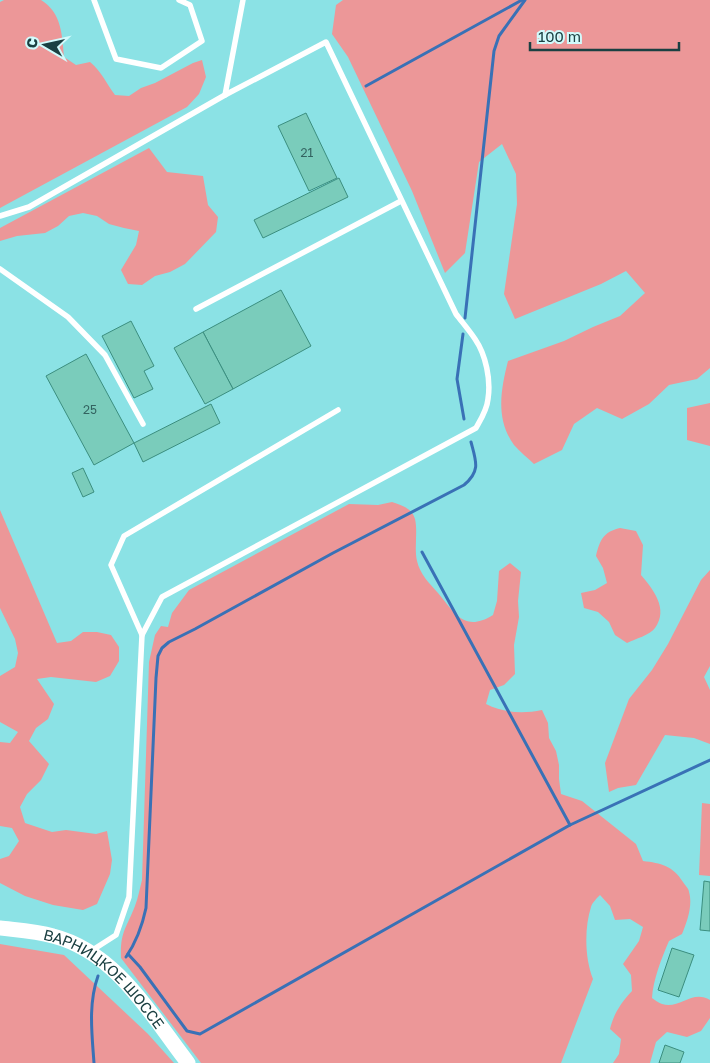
<svg xmlns="http://www.w3.org/2000/svg" width="710" height="1063" font-family="'Golos Text',sans-serif">
	<style>
		.green { fill: #ec9798 }
		.lines { fill: none; stroke-linecap: round; stroke-linejoin: round }
		.stream { stroke: #3971b6; stroke-width: 3 }
		.building { fill: #7accbb; stroke: #3b8e7f }
		.lane { stroke: #fff; stroke-width: 5.5 }
		.secondary { stroke: #fff; stroke-width: 15 }
		.labels { text-anchor: middle; dominant-baseline: central; stroke-width: 4; stroke-linejoin: round; paint-order: stroke }
		.number-label { font-size: 12px; fill: #336360 }
		.street-label { font-size: 15px; fill: #1b4042; stroke: #d2fbfc }
	</style>
	<rect width="100%" height="100%" fill="#8be2e5"/>
	<g class="green">
		<path d="M4,0h37c21,13 21,35 23,57l12,8 14,-3c12,10 16,21 25,33l14,1 12,-8 14,-5 38,-20 9,-3 4,17 -7,17 -12,13 -187,101v-206z"/>
		<path d="M343,0h367v368l-13,11 -28,6 -20,19 -27,15 -25,-11 -23,16 -12,26 -28,14c-6,-6 -14,-12 -20,-19 -19,-26 -13,-56 -6,-84l56,-20 29,-14 27,-11 25,-23 -19,-22 -25,13 -86,35 -11,-25 13,-90 -1,-30 -14,-30 -23,18 -14,91 -20,20 -33,-82 -64,-134 -16,-23 4,-29z"/>
		<polygon points="149,148 167,172 203,176 208,205 218,217 216,232 185,264 170,272 155,276 142,285 128,284 121,270 136,245 139,231 124,228 109,224 97,216 83,213 69,216 58,226 45,233 17,236 0,241 0,228"/>
		<polygon points="710,403 710,446 687,440 687,408"/>
		<path d="M392,502c9,3 20,6 23,17 3,13 -1,29 2,42 3,13 12,22 21,32 17,20 26,40 55,22l4,-14 2,-30 11,-8 11,9 -3,29 1,16 -5,28 1,29 -11,11 -14,5 -4,14c18,9 37,10 56,6l6,13 1,15 7,13 3,14v14l2,15 21,7 54,43 7,17c18,2 30,5 40,21 2,3 6,7 6,10 4,13 -2,30 -7,42l-13,7c-7,16 -16,39 -17,57 3,2 7,5 10,6 17,6 30,-15 48,-4v18l-9,13 -14,6 -20,-5 -11,10 -6,21h-37l6,-9 2,-15 -11,-10c4,-16 11,-26 22,-38l-1,-16 -8,-11 16,-23 4,-14 -13,-8 -15,1 -5,-14 -10,-11c-3,3 -8,8 -9,12 -7,22 -6,52 2,72l-32,84h-360l-80,-105c-1,-26 5,-29 14,-52 3,-8 5,-18 7,-26l7,-218 6,-27 6,-9 7,1 4,-14 17,-23 160,-86 29,1z"/>
		<polygon points="0,510 57,643 71,641 83,632 97,632 111,635 119,647 119,661 110,676 96,682 51,677 37,679 54,704 48,719 36,728 29,741 49,764 41,780 27,794 20,807 25,823 52,832 66,830 96,834 107,831 112,860 110,874 97,904 83,910 53,905 25,896 0,883 0,859 9,856 19,841 12,828 0,826 0,742 10,743 18,732 0,722 0,676 15,667 18,653 15,639 0,608"/>
		<path d="M620,528l16,3 7,14 -2,30c12,14 28,34 14,53 -5,7 -20,11 -28,15l-12,-8 -6,-13 -11,-10 -14,-4 -3,-15 14,-3 12,-7 -4,-15 -7,-12c4,-16 7,-24 24,-28z"/>
		<polygon points="710,570 710,666 704,677 710,690 710,744 694,738 665,735 636,785 618,788 609,792 605,763 629,699 652,670 668,644 701,580"/>
		<polygon points="702,803 710,804 710,876 699,875"/>
		<polygon points="0,944 64,955 148,1034 174,1063 0,1063"/>
	</g>
	<g class="lines">
		<g class="stream">
			<polyline points="366,86 522,0"/>
			<polyline points="465,318 494,51 499,36 525,0"/>
			<polyline points="463,334 457,379 464,419"/>
			<polyline points="422,552 570,825"/>
			<polyline points="128,954 140,967 187,1031 200,1034 570,825 710,760"/>
			<path d="M126,957c11,-16 16,-30 20,-49l10,-230 2,-22 4,-8 7,-6 26,-13 138,-76 131,-68c17,-14 12,-24 7,-43"/>
			<path d="M94,1063c-2,-29 -6,-59 4,-87"/>
		</g>
	</g>
	<g class="building">
		<polygon points="306,113 337,178 309,191 278,126"/>
		<polygon points="339,178 348,197 263,238 254,220"/>
		<polygon points="281,290 311,346 233,389 203,332"/>
		<polygon points="131,321 154,366 144,371 153,389 134,398 102,336"/>
		<polygon points="203,332 233,389 205,404 174,348"/>
		<polygon points="86,354 134,443 94,465 46,376"/>
		<polygon points="211,404 220,423 143,462 134,443"/>
		<polygon points="83,468 94,492 83,497 72,473"/>
		<polygon points="704,881 710,882 710,931 700,930"/>
		<polygon points="672,948 694,955 679,997 658,990"/>
		<polygon points="665,1045 684,1052 680,1063 659,1063"/>
	</g>
	<g class="lines">
		<g class="lane">
			<polyline points="94,0 116,59 161,68 202,41 190,5 179,0"/>
			<polyline points="0,216 29,207 225,95"/>
			<polyline points="0,269 68,317 105,355 143,424"/>
			<polyline points="196,309 401,201"/>
			<polyline points="142,635 111,565 124,536 338,410"/>
			<path d="M91,951l25,-16 13,-38 13,-262 20,-38 314,-169c5,-9 11,-18 12,-29 3,-19 -2,-44 -13,-60 -6,-9 -13,-17 -19,-25l-130,-272 -101,53 18,-95"/>
		</g>
		<path class="secondary" id="s1" d="M0,928c17,2 36,3 53,8 63,16 98,79 135,127"/>
	</g>
	<g class="labels">
		<g class="number-label">
			<text x="307" y="152">21</text>
			<text x="90" y="409">25</text>
		</g>
		<g class="street-label">
			<text stroke="none"><textPath href="#s1" startOffset="121">ВАРНИЦКОЕ ШОССЕ</textPath></text>
		</g>
	</g>
	<g transform="translate(45 45) rotate(279)" stroke="#d2fbfc" stroke-width="4" paint-order="stroke">
	<path d="M0-4L9 19L0 12L-9 19Z" fill="#1b4042"/>
	<text y="-8" font-size="14" font-weight="bold" text-anchor="middle" fill="#1b4042">С</text>
	</g>
	<path d="M530 42v8h149v-8" fill="none" stroke="#1b4042" stroke-width="2.5"/>
	<text x="538" y="42" font-size="15" fill="#1b4042" stroke="#d2fbfc" stroke-width="4" paint-order="stroke">100 m</text>
</svg>
